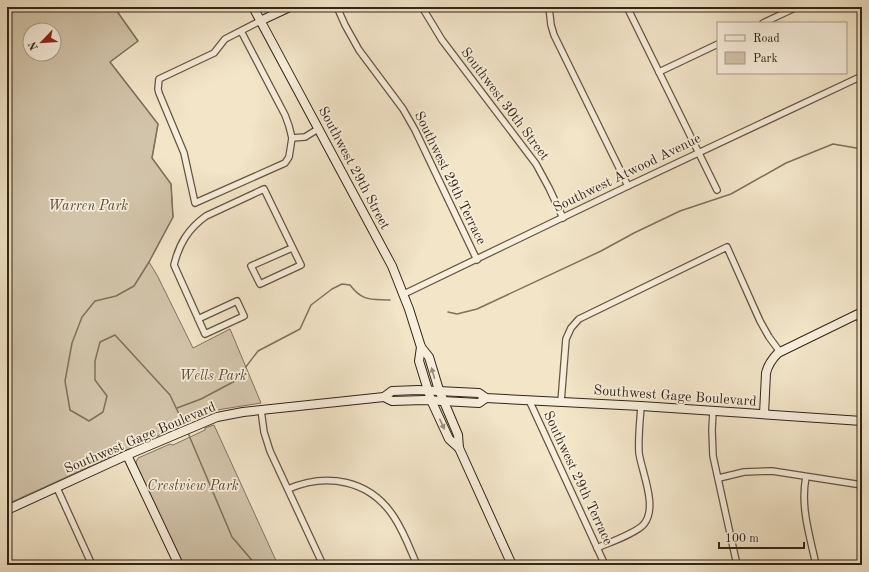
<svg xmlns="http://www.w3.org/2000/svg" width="869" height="572" font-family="'Old Standard TT',serif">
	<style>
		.green { fill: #d2c4aa; stroke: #827460; fill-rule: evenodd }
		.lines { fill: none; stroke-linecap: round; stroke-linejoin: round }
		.stream { stroke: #7f715c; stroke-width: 1.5 }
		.street-casing { stroke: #635542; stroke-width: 8 }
		.secondary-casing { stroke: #332516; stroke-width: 10 }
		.street { stroke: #f7eedb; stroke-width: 5.5 }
		.secondary { stroke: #f7eedb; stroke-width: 8 }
		.oneway { fill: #958a78 }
		.labels { text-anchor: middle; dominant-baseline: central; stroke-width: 3.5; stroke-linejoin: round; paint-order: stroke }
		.street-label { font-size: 14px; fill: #332516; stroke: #f7eedb }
		.park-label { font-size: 14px; font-style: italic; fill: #5b4d3b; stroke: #f7eedb }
	</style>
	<rect width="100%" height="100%" fill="#f2e5c8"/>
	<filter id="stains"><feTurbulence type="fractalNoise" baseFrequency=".005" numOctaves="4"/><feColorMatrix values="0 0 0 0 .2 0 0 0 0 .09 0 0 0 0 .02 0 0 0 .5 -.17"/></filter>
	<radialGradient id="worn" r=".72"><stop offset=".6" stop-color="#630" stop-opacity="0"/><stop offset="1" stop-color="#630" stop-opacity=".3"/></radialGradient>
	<g class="green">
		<path d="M7,7h107l24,34 -28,21 48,62 -6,34 19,26 2,33 -24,45 8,13 36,73 37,-19 31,74 -44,7 -17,6 -2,-2 -31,14 1,3 -161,73zM30,30h24v24h-24z"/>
		<polygon points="214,425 278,565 182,565 138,471 136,462 138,458 170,444 173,445 205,430 205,428"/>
	</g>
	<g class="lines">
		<g class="stream">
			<polyline points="114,7 138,41 110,62 158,124 152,158 171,184 173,217 149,262 134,286 116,296 95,301 82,317 72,343 65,381 70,410 89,421 103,412 107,396 95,380 95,361 100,342 115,335 170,395 185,427"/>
			<polyline points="448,312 457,314 477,309 601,251 634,233 680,211 731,194 786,163 833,144 862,149"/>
			<path d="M177,408l24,-9 34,-18 23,-30 42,-22 11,-24 21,-16 10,-5 8,1c13,17 21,14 40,15"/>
			<polyline points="188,433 232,537 256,565"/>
		</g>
		<g class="street-casing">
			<g id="street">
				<polyline points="337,7 345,25 359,50 403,109 415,130 477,260"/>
				<polyline points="422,7 442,40 536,164 549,188 563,218"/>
				<polyline points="549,7 551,25 554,35 628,186"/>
				<polyline points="627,7 717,190"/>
				<polyline points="763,23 797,7"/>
				<polyline points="241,31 285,115 289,126 292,138 289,157 285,163 195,203 184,153 159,93 158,89 159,79 214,53 225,39 260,21"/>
				<polyline points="659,72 718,44"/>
				<polyline points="292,138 305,137 318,129"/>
				<polyline points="404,294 628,186 862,76"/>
				<polyline points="857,315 862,322"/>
				<path d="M198,319l39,-18 7,15 -39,18 -31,-69c5,-21 14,-36 32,-49l58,-27 37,76 -41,19 -9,-18 41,-18"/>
				<polyline points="529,400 605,565"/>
				<polyline points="561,402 566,339 571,328 579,319 727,247 760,321 769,337 780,352"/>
				<polyline points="261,410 264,432 270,451 323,565"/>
				<polyline points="713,411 712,430 713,456 737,565"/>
				<path d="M806,477c-6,30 4,59 10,88"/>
				<polyline points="719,478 744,472 772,471 862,485"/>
				<polyline points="57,488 92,565"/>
				<path d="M288,489c39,-17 82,-9 106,28 10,15 16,32 23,48"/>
				<path d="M597,548c11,-5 40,-15 47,-24 14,-17 -2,-51 -5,-71 -1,-16 1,-31 2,-47"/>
				<polyline points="7,562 9,565"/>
			</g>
		</g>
		<g class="secondary-casing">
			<g id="secondary">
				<polyline points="253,7 392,266 409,309 421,347 429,357 439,390 458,435 459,448 512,565"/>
				<polyline points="260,21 290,7"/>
				<polyline points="421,347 419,361 431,400 449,439 459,448"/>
				<polyline points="384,397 392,401 424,400 479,403 486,398"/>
				<path d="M764,414l2,-41c2,-8 6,-14 12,-20l84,-41"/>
				<polyline points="127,455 179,565"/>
				<polyline points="7,510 127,455 217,417 243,412 384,397 392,391 418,390 479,393 486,398 641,406 862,421"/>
			</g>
		</g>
		<use href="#street" class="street"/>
		<use href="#secondary" class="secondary"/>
	</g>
	<defs><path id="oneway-solid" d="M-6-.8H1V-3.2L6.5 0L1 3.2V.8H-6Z"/></defs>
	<g class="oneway">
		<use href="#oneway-solid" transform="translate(433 373) rotate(-106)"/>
		<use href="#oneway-solid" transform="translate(442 424) rotate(65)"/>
	</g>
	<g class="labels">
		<g class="street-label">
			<text transform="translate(505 104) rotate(53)">Southwest 30th Street</text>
			<text transform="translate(354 168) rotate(62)">Southwest 29th Street</text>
			<text transform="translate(627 173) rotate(-26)">Southwest Atwood Avenue</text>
			<text transform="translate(450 178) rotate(64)">Southwest 29th Terrace</text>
			<text transform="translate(675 396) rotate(4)">Southwest Gage Boulevard</text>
			<text transform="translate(140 438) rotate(-23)">Southwest Gage Boulevard</text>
			<text transform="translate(578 478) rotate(65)">Southwest 29th Terrace</text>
		</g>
		<g class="park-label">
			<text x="88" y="206">Warren Park</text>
			<text x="213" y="376">Wells Park</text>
			<text x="193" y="486">Crestview Park</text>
		</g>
	</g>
	<rect width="869" height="572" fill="none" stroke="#f2e5c8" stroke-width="24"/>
	<rect x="8" y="8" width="853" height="556" fill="none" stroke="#332516" stroke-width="2"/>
	<rect x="12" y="12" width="845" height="548" fill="none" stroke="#332516"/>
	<rect x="717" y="22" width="130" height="52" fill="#f7eedb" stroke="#a99e8c"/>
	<rect x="725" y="35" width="20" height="6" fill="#f7eedb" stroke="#a99e8c"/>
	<text x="753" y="42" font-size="12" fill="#332516">Road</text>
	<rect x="725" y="52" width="20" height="12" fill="#d2c4aa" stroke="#a99e8c"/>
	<text x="753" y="62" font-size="12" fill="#332516">Park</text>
	<g transform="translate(42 42) rotate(245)"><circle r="19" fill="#f7eedb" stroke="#a99e8c"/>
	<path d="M0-3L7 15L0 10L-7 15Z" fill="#8f2418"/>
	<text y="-6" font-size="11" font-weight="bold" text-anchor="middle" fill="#332516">N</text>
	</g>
	<path d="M719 542v6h85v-6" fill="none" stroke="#332516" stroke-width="2"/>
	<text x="725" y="542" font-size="12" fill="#332516" stroke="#f7eedb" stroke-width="3" paint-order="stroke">100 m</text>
	<rect width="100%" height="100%" filter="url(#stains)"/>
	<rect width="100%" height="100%" fill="url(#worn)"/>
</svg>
